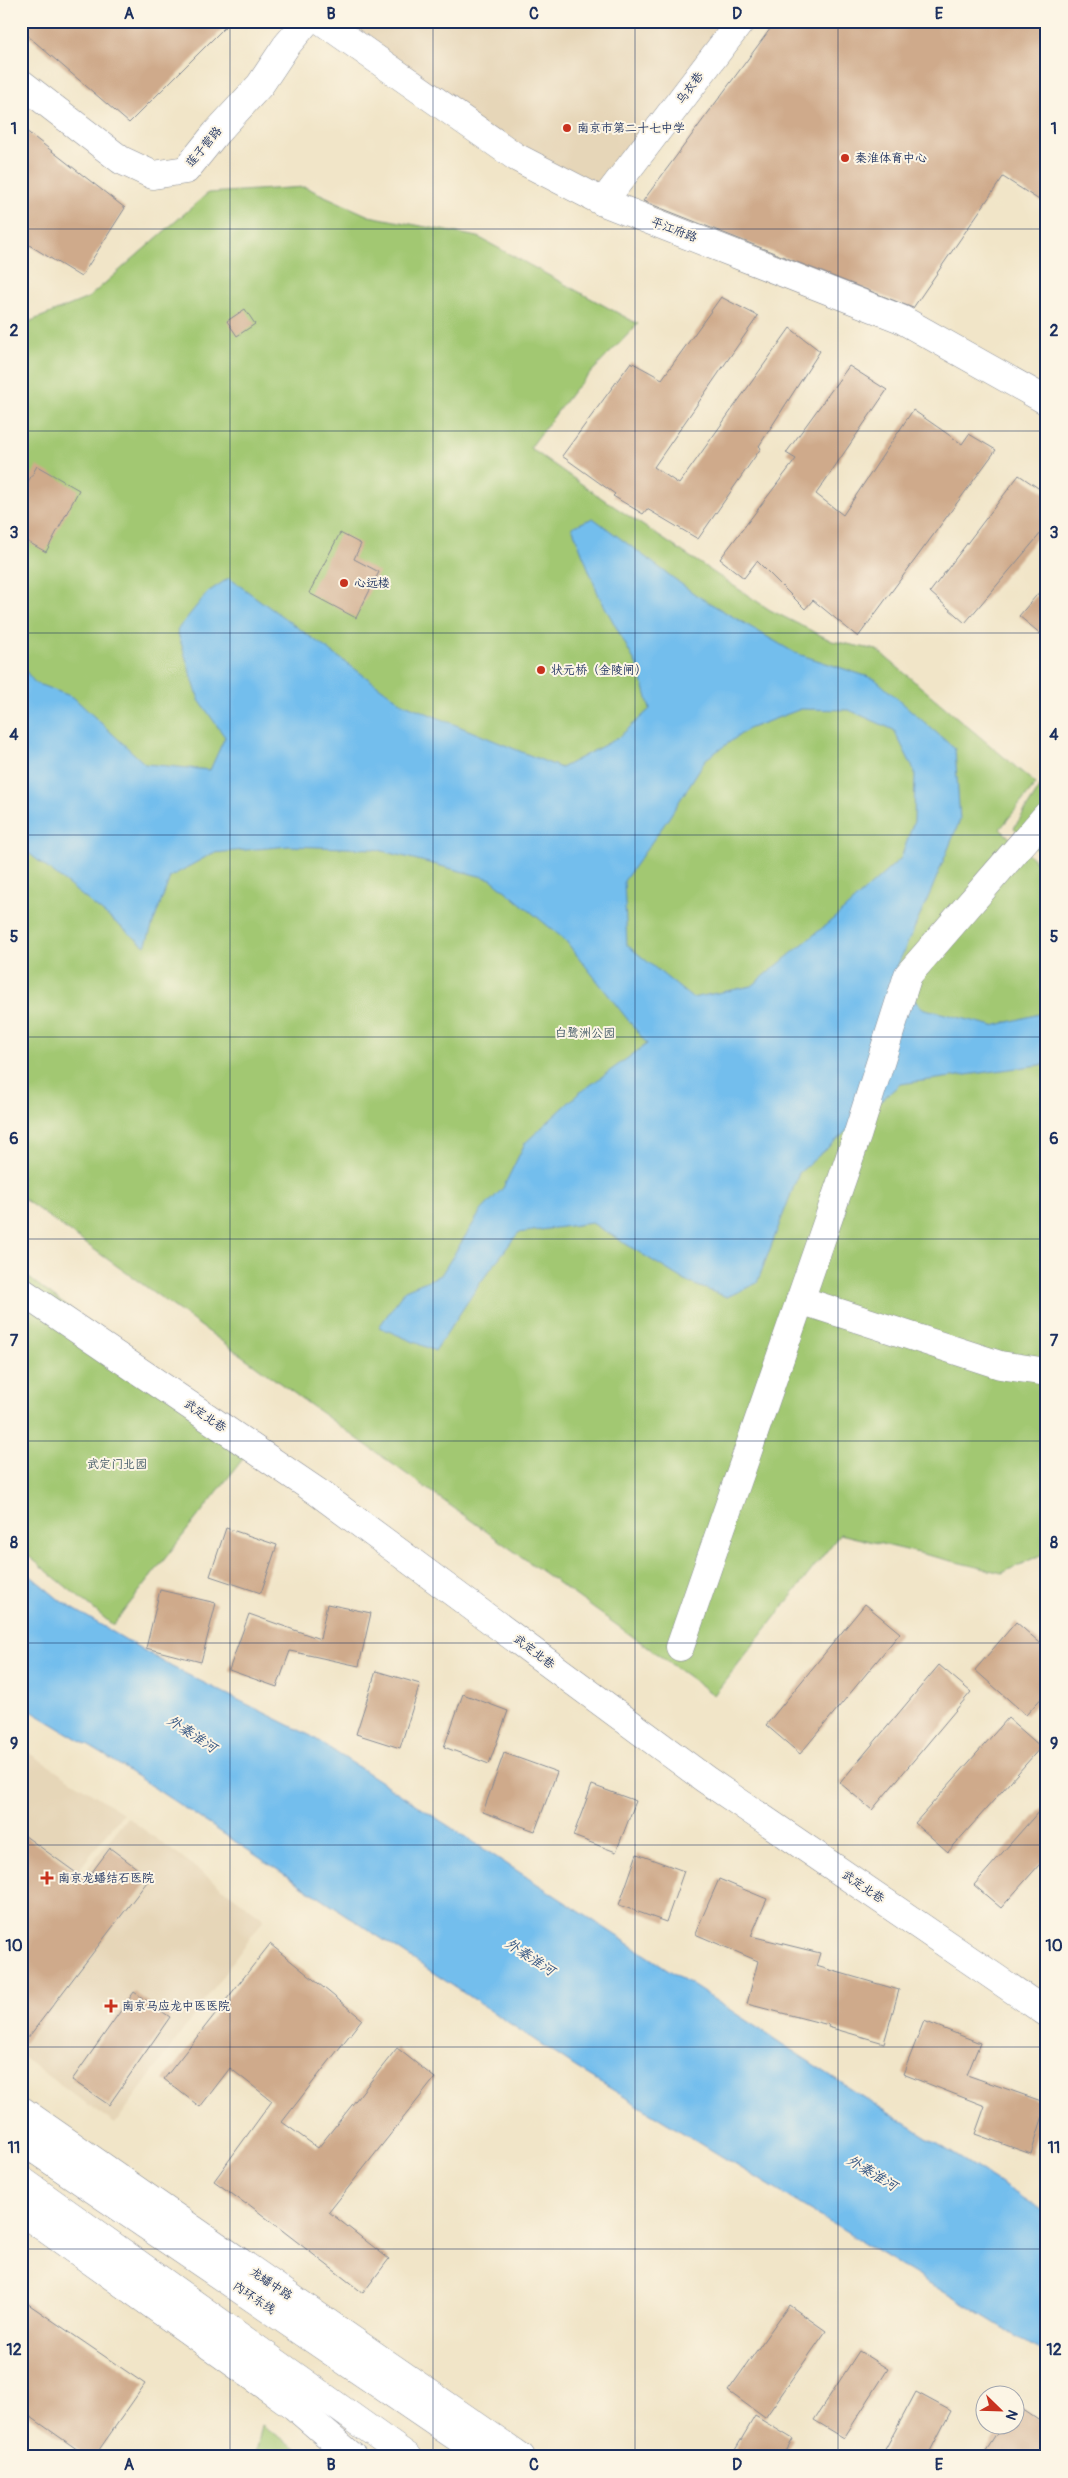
<svg xmlns="http://www.w3.org/2000/svg" width="1068" height="2478" font-family="Pangolin,'LXGW WenKai TC',sans-serif">
	<style>
		.built { fill: #e6d6b8 }
		.green { fill: #a2c872; stroke: #5e7c68 }
		.water { fill: #73beed; stroke: #4776a6; fill-rule: evenodd }
		.building { fill: #cfaa8b }
		.lines { fill: none; stroke-linecap: round; stroke-linejoin: round }
		.minor-casing { stroke: #868a93; stroke-width: 29 }
		.major-casing { stroke: #868a93; stroke-width: 29 }
		.highway-casing { stroke: #868a93; stroke-width: 29 }
		.minor { stroke: #fff; stroke-width: 28 }
		.major { stroke: #fff; stroke-width: 28 }
		.highway { stroke: #fff; stroke-width: 28 }
		.grid { fill: none; stroke: #1b2f5e; stroke-width: 1; stroke-opacity: 0.55 }
		.poi-dot { fill: #c8321e; stroke: #fcf5e5; stroke-width: 2 }
		.labels { text-anchor: middle; dominant-baseline: central; stroke-width: 4; stroke-linejoin: round; paint-order: stroke }
		.street-label { font-size: 12px; fill: #1b2f5e; stroke: #fcf5e5 }
		.poi-label { font-size: 12px; fill: #1b2f5e; stroke: #fcf5e5; text-anchor: start }
		.park-label { font-size: 12px; fill: #3d5563; stroke: #fcf5e5 }
		.water-label { font-size: 14px; font-style: italic; fill: #315382; stroke: #fcf5e5 }
		.neatline { fill: none; stroke: #1b2f5e; stroke-width: 2 }
		.grid-label { font-size: 16px; text-anchor: middle; font-weight: bold; fill: #1b2f5e }
	</style>
	<rect width="100%" height="100%" fill="#fcf5e5"/>
	<filter id="ink" filterUnits="userSpaceOnUse"><feTurbulence type="fractalNoise" baseFrequency=".02" numOctaves="2"/><feDisplacementMap in="SourceGraphic" scale="10" xChannelSelector="R" yChannelSelector="G"/><feConvolveMatrix kernelMatrix="1 2 1 2 8 2 1 2 1" color-interpolation-filters="sRGB"/></filter>
	<filter id="wash" filterUnits="userSpaceOnUse"><feTurbulence type="fractalNoise" baseFrequency=".0096" numOctaves="4" result="noise"/><feDisplacementMap in="SourceGraphic" scale="20" xChannelSelector="R" yChannelSelector="G"/><feGaussianBlur stdDeviation="1.12" result="paint"/><feColorMatrix in="noise" values="0 0 0 0 0 0 0 0 0 0 0 0 0 0 0 0 0 1.4 0 .05"/><feComposite in="paint" operator="in"/></filter>
	<g filter="url(#wash)">
		<rect width="100%" height="100%" fill="#f1e5c8"/>
		<g class="built">
			<polygon points="367,21 741,21 603,202 352,43"/>
			<polygon points="21,1748 123,1813 21,1944"/>
			<polygon points="127,1817 264,1919 115,2124 21,2056 21,1956"/>
		</g>
		<g class="green">
			<polygon points="305,187 369,216 478,237 638,324 573,391 530,448 603,499 770,610 832,641 877,650 1036,784 1000,829 1047,871 1047,1552 1002,1573 840,1534 714,1695 21,1197 21,325 88,298 208,193"/>
			<polygon points="1047,776 1047,859 1014,828"/>
			<polygon points="21,1272 253,1446 113,1625 21,1550"/>
			<polygon points="262,2425 309,2457 255,2457"/>
		</g>
		<g class="water">
			<path d="M593,518l103,77 99,58 80,26 80,70 5,71 -29,71 -36,80 26,37 72,18 54,-14v52l-147,20 -101,89 -42,110 -30,14 -40,-15 -95,-59 -74,10 -38,50 -45,68 -56,-24 26,-37 36,-15 40,-64 22,-23 22,-45 53,-49 69,-50 -82,-104 -74,-61 -116,-30 -86,-3 -76,7 -43,24 -25,69 -124,-99v-182l14,18 38,14 72,67 65,6 15,-33 -26,-37 -22,-70 31,-38 21,-14 173,125 159,65 57,-30 32,-29 -11,-40 -40,-73 -27,-69zM801,709l48,1 45,20 21,42 -1,49 -13,37 -57,52 -92,76 -60,12 -65,-53 -3,-64 44,-62 38,-60 42,-30z"/>
			<polygon points="21,1568 62,1602 172,1667 311,1736 854,2091 1047,2213 1047,2355 577,2068 109,1758 21,1705"/>
		</g>
		<g id="blocks">
			<g class="building">
				<polygon points="21,21 231,21 129,123 21,30"/>
				<polygon points="776,21 1047,21 1047,205 1003,177 913,308 643,201"/>
				<polygon points="21,127 125,208 81,277 21,240"/>
				<polygon points="721,297 758,316 654,467 679,484 790,328 820,351 759,446 761,448 698,539 647,509 643,514 613,496 615,494 562,456 631,362 662,379"/>
				<polygon points="245,309 255,324 237,336 227,321"/>
				<polygon points="849,366 887,390 816,494 843,515 913,410 962,444 969,434 996,450 858,637 813,600 805,609 757,561 744,578 720,559 796,459 786,453"/>
				<polygon points="37,466 79,490 46,552 21,538 21,494"/>
				<polygon points="1019,475 1047,494 1047,526 965,623 930,592"/>
				<polygon points="340,533 361,544 354,559 379,572 356,618 309,593"/>
				<polygon points="1047,583 1047,639 1019,616"/>
				<polygon points="226,1528 277,1545 261,1593 210,1576"/>
				<polygon points="160,1590 216,1603 201,1662 146,1648"/>
				<polygon points="327,1604 371,1613 359,1666 290,1651 277,1687 229,1670 249,1614 320,1639"/>
				<polygon points="865,1604 900,1633 800,1754 766,1725"/>
				<polygon points="1016,1622 1047,1649 1047,1692 1026,1715 975,1670"/>
				<polygon points="939,1665 971,1692 872,1810 840,1783"/>
				<polygon points="376,1671 420,1684 400,1748 356,1734"/>
				<polygon points="463,1694 508,1711 489,1764 444,1747"/>
				<polygon points="1008,1718 1041,1747 948,1852 915,1823"/>
				<polygon points="504,1753 557,1772 535,1831 483,1812"/>
				<polygon points="592,1785 636,1801 616,1852 573,1836"/>
				<polygon points="1047,1802 1047,1856 1001,1908 974,1885"/>
				<polygon points="21,1833 86,1880 110,1848 150,1878 21,2047"/>
				<polygon points="637,1854 684,1871 666,1922 619,1905"/>
				<polygon points="719,1879 767,1899 751,1936 820,1953 816,1966 899,1990 884,2043 828,2027 829,2025 747,2004 758,1961 695,1934"/>
				<polygon points="270,1944 362,2019 282,2122 318,2148 397,2048 435,2078 329,2212 389,2259 363,2293 247,2203 246,2204 214,2181 272,2101 230,2068 200,2107 164,2079"/>
				<polygon points="134,1992 170,2017 109,2105 72,2080"/>
				<polygon points="924,2021 980,2043 967,2075 1047,2103 1031,2154 975,2134 985,2106 903,2074"/>
				<polygon points="21,2299 145,2384 94,2457 88,2457 21,2410"/>
				<polygon points="789,2305 826,2331 765,2418 728,2391"/>
				<polygon points="859,2351 888,2369 844,2438 814,2420"/>
				<polygon points="916,2392 951,2411 927,2457 881,2457"/>
				<polygon points="1016,2405 1047,2426 1047,2457 982,2457 1002,2426 1016,2426"/>
				<polygon points="755,2416 793,2439 783,2457 731,2457"/>
			</g>
		</g>
	</g>
	<g filter="url(#ink)">
		<use href="#blocks" fill-opacity="0" stroke="#868a93" stroke-width="1"/>
		<g class="lines">
			<g class="minor-casing">
				<g id="minor">
					<polyline points="322,21 516,157 603,202 901,319 1047,401"/>
					<polyline points="21,83 121,160 153,175 186,170 216,133 260,85 286,46 307,21"/>
					<polyline points="603,202 741,21"/>
					<polyline points="21,1291 319,1493 705,1779 1047,2013"/>
					<polyline points="800,1300 1000,1365 1047,1372"/>
					<polyline points="680,1647 857,1136 908,975 1047,815"/>
				</g>
			</g>
			<g class="major-casing">
				<g id="major">
					<polyline points="21,2110 521,2457"/>
					<polyline points="21,2211 294,2406 353,2457"/>
				</g>
			</g>
			<g class="highway-casing">
				<g id="highway">
					<polyline points="21,2140 486,2457"/>
					<polyline points="21,2180 408,2457"/>
				</g>
			</g>
			<use href="#minor" class="minor"/>
			<use href="#major" class="major"/>
			<use href="#highway" class="highway"/>
		</g>
	</g>
	<path class="grid" d="M230,21v2436M433,21v2436M635,21v2436M838,21v2436M21,229h1026M21,431h1026M21,633h1026M21,835h1026M21,1037h1026M21,1239h1026M21,1441h1026M21,1643h1026M21,1845h1026M21,2047h1026M21,2249h1026"/>
	<g class="poi-dot">
		<circle cx="567" cy="128" r="5"/>
		<circle cx="845" cy="158" r="5"/>
		<circle cx="344" cy="583" r="5"/>
		<circle cx="541" cy="670" r="5"/>
		<path d="M44.5 1870.5h5v5h5v5h-5v5h-5v-5h-5v-5h5z"/>
		<path d="M108.5 1998.5h5v5h5v5h-5v5h-5v-5h-5v-5h5z"/>
	</g>
	<g class="labels">
		<g class="street-label">
			<text transform="translate(690 88) rotate(-53)">乌衣巷</text>
			<text transform="translate(204 147) rotate(-50)">莲子营路</text>
			<text transform="translate(674 230) rotate(21)">平江府路</text>
			<text transform="translate(205 1416) rotate(34)">武定北巷</text>
			<text transform="translate(534 1652) rotate(37)">武定北巷</text>
			<text transform="translate(863 1887) rotate(34)">武定北巷</text>
			<text transform="translate(271 2284) rotate(34)">龙蟠中路</text>
			<text transform="translate(254 2298) rotate(34)">内环东线</text>
		</g>
		<g class="poi-label">
			<text x="577" y="128">南京市第二十七中学</text>
			<text x="855" y="158">秦淮体育中心</text>
			<text x="354" y="583">心远楼</text>
			<text x="551" y="670">状元桥（金陵闸）</text>
			<text x="58" y="1878">南京龙蟠结石医院</text>
			<text x="122" y="2006">南京马应龙中医医院</text>
		</g>
		<g class="park-label">
			<text x="585" y="1033">白鹭洲公园</text>
			<text x="117" y="1464">武定门北园</text>
		</g>
		<g class="water-label">
			<text transform="translate(192 1734) rotate(33)">外秦淮河</text>
			<text transform="translate(530 1957) rotate(33)">外秦淮河</text>
			<text transform="translate(872 2173) rotate(31)">外秦淮河</text>
		</g>
	</g>
	<rect width="1068" height="2478" fill="none" stroke="#fcf5e5" stroke-width="55"/>
	<g transform="translate(1000 2410) rotate(113)"><circle r="24" fill="#fcf5e5" stroke="#a2a6af"/>
	<path d="M0-4L9 19L0 12L-9 19Z" fill="#c8321e"/>
	<text y="-8" font-size="14" font-weight="bold" text-anchor="middle" fill="#1b2f5e">N</text>
	</g>
	<rect x="28" y="28" width="1012" height="2422" class="neatline"/>
	<g class="grid-label">
		<text x="129" y="19">A</text>
		<text x="331" y="19">B</text>
		<text x="534" y="19">C</text>
		<text x="737" y="19">D</text>
		<text x="939" y="19">E</text>
		<text x="14" y="134">1</text>
		<text x="1054" y="134">1</text>
		<text x="14" y="336">2</text>
		<text x="1054" y="336">2</text>
		<text x="14" y="538">3</text>
		<text x="1054" y="538">3</text>
		<text x="14" y="740">4</text>
		<text x="1054" y="740">4</text>
		<text x="14" y="942">5</text>
		<text x="1054" y="942">5</text>
		<text x="14" y="1144">6</text>
		<text x="1054" y="1144">6</text>
		<text x="14" y="1346">7</text>
		<text x="1054" y="1346">7</text>
		<text x="14" y="1548">8</text>
		<text x="1054" y="1548">8</text>
		<text x="14" y="1749">9</text>
		<text x="1054" y="1749">9</text>
		<text x="14" y="1951">10</text>
		<text x="1054" y="1951">10</text>
		<text x="14" y="2153">11</text>
		<text x="1054" y="2153">11</text>
		<text x="14" y="2355">12</text>
		<text x="1054" y="2355">12</text>
		<text x="129" y="2470">A</text>
		<text x="331" y="2470">B</text>
		<text x="534" y="2470">C</text>
		<text x="737" y="2470">D</text>
		<text x="939" y="2470">E</text>
	</g>
</svg>
